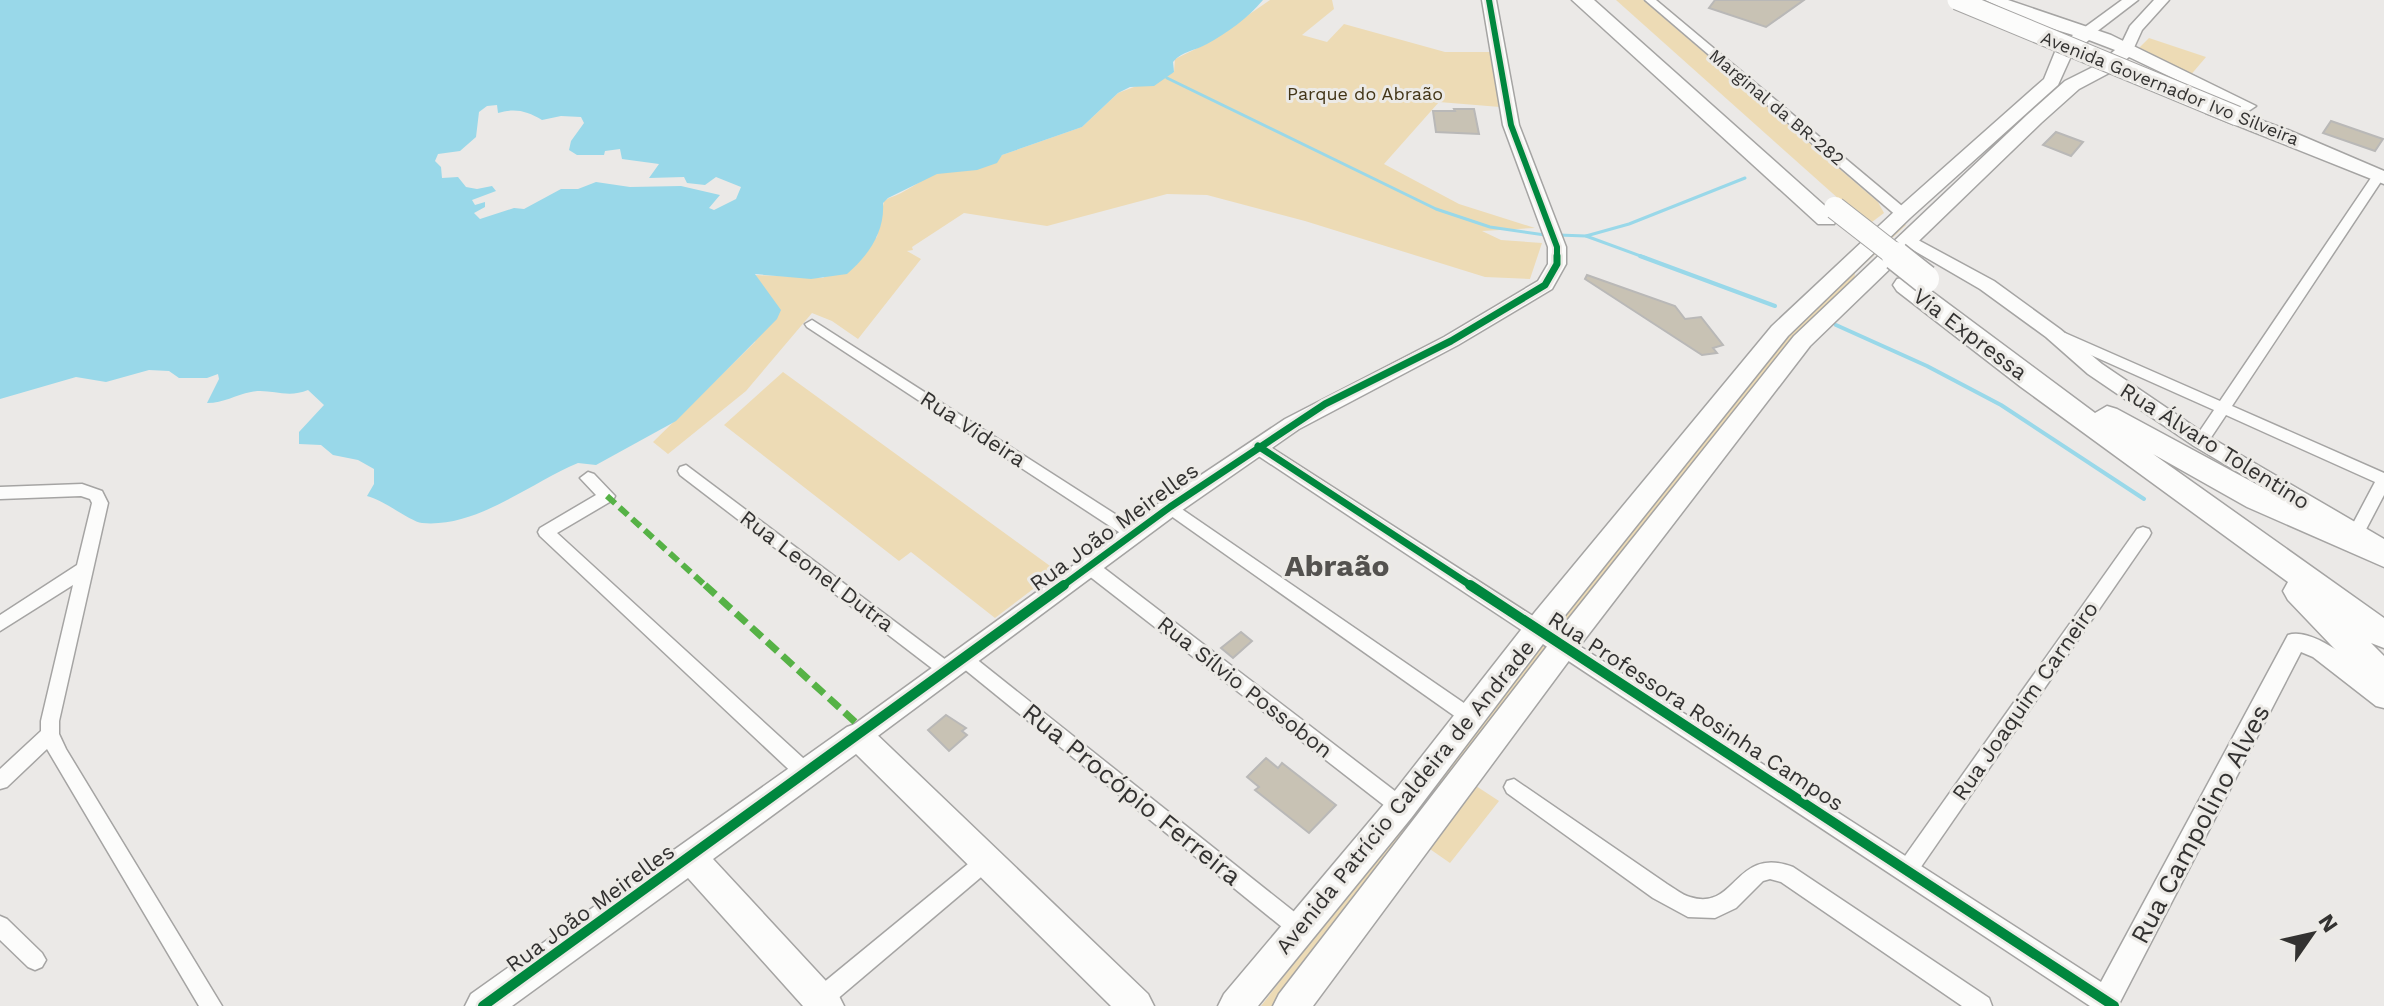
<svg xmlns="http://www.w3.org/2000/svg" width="2384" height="1006" font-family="'Work Sans',sans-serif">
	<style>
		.green { fill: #eddbb5 }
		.water { fill: #99d8e9; fill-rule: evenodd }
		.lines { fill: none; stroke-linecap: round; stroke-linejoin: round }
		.stream-far1 { stroke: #99d8e9; stroke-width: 3 }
		.stream { stroke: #99d8e9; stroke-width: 4 }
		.building { fill: #c8c2b4; stroke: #b9b8b7; stroke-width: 2 }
		.minor-casing { stroke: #a5a4a3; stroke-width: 3 }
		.tertiary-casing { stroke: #a5a4a3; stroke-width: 3 }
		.secondary-casing { stroke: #a5a4a3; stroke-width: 3 }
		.primary-casing { stroke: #a5a4a3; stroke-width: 3 }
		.motorway-casing { stroke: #a5a4a3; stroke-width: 3 }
		.minor { fill: #fcfcfb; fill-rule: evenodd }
		.tertiary { fill: #fcfcfb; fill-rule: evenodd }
		.secondary { fill: #fcfcfb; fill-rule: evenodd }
		.primary { fill: #fcfcfb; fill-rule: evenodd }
		.motorway { fill: #fcfcfb; fill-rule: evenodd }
		.primary-bridge-casing { stroke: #a5a4a3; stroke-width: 21; stroke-linecap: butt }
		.motorway-bridge-far1-casing { stroke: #a5a4a3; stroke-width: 24; stroke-linecap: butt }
		.motorway-bridge-casing { stroke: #a5a4a3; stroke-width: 31; stroke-linecap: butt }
		.primary-bridge { stroke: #fcfcfb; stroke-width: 19 }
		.motorway-bridge-far1 { stroke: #fcfcfb; stroke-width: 22 }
		.motorway-bridge { stroke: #fcfcfb; stroke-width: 28 }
		.quiet-far1 { stroke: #56b246; stroke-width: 6; stroke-dasharray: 11 6; stroke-linecap: butt }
		.quiet { stroke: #56b246; stroke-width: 7; stroke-dasharray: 14 7; stroke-linecap: butt }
		.cycleway-far2-casing { stroke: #eceae6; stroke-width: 10 }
		.cycleway-far1-casing { stroke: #eceae6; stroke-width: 12 }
		.cycleway-casing { stroke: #eceae6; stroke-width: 15 }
		.cycleway-far2 { stroke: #00873e; stroke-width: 6 }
		.cycleway-far1 { stroke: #00873e; stroke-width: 7 }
		.cycleway { stroke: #00873e; stroke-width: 10 }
		.labels { text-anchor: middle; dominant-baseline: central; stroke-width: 6; stroke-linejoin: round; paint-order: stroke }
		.far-street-label { font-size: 18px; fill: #333231; stroke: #eceae6 }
		.far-park-label { font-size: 18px; fill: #423517; stroke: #eceae6 }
		.street-label { font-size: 22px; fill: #333231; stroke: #eceae6 }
		.near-street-label { font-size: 26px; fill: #333231; stroke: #eceae6 }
		.district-label { font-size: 30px; font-weight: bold; fill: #54524f; stroke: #eceae6 }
	</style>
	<rect width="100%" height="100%" fill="#ebe9e7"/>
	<g class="green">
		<path d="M1270,0h62l2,9 -32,26 25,7 17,-18 101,28h47l8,55 -61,-5 -55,62 75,40 76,24 -53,3 19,9 41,3 -12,36 -45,-2 -180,-56 -98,-26 -40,-1 -120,32 -83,-13 -52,34 1,3 -6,1 14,8 -63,80 -26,-18 -20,-8 -66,78 -78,63 -15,-12 102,-100 11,-51 -11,-16 68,3 54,-41 7,-36 5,-3c17,-5 30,-18 47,-24 24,-8 48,-1 66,-19l80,-28 36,-34 56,-21 1,-13 31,-15z"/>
		<polygon points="1616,0 1643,0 1878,202 1884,213 1868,225"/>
		<polygon points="2149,38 2206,57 2189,77 2137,50"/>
		<polygon points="1902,221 1906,225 1855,273 1854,283 1567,630 1555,623 1787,335"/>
		<polygon points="783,372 1057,571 995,618 911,552 899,561 724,425"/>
		<polygon points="1542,642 1553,649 1282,1006 1261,1006"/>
		<polygon points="1476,786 1499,801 1450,863 1427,847"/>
	</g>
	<path class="water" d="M0,0h1263c-15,18 -36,33 -56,44 -12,7 -25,7 -34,18l1,10 -20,14 -24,1 -12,6 -36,34 -80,28 -5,8 -20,7 -40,4 -49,24 -5,5c2,29 -15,53 -36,71l-36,5 -56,-5 26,36 -4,9 -101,102 -80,44 -18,-2c-50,21 -101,65 -156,60 -11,-1 -38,-23 -55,-27l7,-12v-15l-16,-9 -25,-5 -12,-10 -22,-1v-12l25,-27 -16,-15c-21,9 -38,-2 -57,2 -16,3 -27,11 -44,11l12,-24 -1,-5 -11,4h-28l-10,-7 -20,-1 -43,12 -30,-5 -76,22zM497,105l1,8c17,-5 29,-2 44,7l19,-4 20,1 3,6 -13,18 -2,9 8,5h27l1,-4 15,-2 2,10 37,5 -10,14 35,-1 3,6 18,2 11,-8 25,10 -5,12 -22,11 -5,-2 11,-13 -39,-9 -51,1 -34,-5 -18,7h-17l-37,20 -10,-1 -34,11 -6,-6 11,-6v-5l-10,3 -3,-5 24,-9 -4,-5 -15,3 -11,-2 -8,-10 -16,1 -1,-11 -6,-6 3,-7 22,-3 16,-14 3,-25 8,-6z"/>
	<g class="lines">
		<g class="stream-far1">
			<polyline points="1167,78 1436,209 1490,227 1545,235"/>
			<polyline points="1558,235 1586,236 1646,258"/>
			<polyline points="1586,236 1629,224 1745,178"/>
		</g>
		<g class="stream">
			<polyline points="1640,256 1775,306"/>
			<polyline points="1836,325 1927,366 2001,405 2144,499"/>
		</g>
	</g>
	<g class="building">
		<polygon points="1715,0 1804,0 1766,27 1709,8"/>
		<polygon points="1454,109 1474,109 1479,134 1436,132 1433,111 1455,111"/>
		<polygon points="2331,121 2383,139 2375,151 2323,133"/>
		<polygon points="2056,132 2083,142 2071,156 2043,145"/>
		<polygon points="1587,275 1675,306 1685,319 1701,317 1723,345 1713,348 1717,353 1702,355 1585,279"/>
		<polygon points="1241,632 1252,641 1233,658 1221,648"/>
		<polygon points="946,715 966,728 962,731 967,735 949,751 928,730"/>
		<polygon points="1266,758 1278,768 1282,763 1336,805 1309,833 1255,790 1259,787 1247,777"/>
	</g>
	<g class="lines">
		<g class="minor-casing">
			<g id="minor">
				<polygon points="1645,0 1656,0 1908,211 1908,217 1898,217"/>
				<polygon points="2379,171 2383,172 2384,177 2232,406 2384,473 2384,495 2362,537 2350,537 2348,533 2375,482 2226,415 2206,445 2196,445 2193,441 2214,410 2055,339 2053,336 2055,333 2065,333 2220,401 2375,172"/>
				<polygon points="812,320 1140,530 1142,534 1140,538 1128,538 807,327 805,324"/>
				<polygon points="686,465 954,666 957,671 954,676 948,678 942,676 680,475 678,471 680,467"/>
				<polygon points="588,472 594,474 615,496 613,500 557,533 814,768 817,774 814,780 807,782 800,780 540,536 538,532 540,528 596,495 580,478"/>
				<polygon points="82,484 102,491 108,503 59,721 59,734 66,749 222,1006 199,1006 47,749 7,787 0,789 0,769 41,731 41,721 73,585 0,631 0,615 77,565 92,503 90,499 81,496 0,499 0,487"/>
				<polygon points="1170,501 1477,712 1479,717 1477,722 1470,725 1463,722 1164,511 1162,507"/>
				<polygon points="2143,527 2149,529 2151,533 2149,537 1914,877 1907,879 1900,877 1897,870 1900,863 2137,529"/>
				<polygon points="1090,561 1096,562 1408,801 1411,807 1408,813 1401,816 1394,813 1084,572 1082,567 1084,562"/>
				<polygon points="964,652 970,654 1307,922 1310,929 1307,936 1300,939 1293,936 958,664 955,659 958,654"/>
				<path d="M1514,779l153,105c7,4 15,11 23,13 47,15 44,-52 103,-30l196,131 3,8h-30l-181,-124 -11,-3 -7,2 -27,27 -21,10 -27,-1 -35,-19 -146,-105 -3,-6 3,-6z"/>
				<polygon points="986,852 993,855 996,861 993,867 829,1006 812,1006 809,1000 812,992 979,855"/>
				<polygon points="0,916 7,919 42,953 46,960 42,967 35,970 28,967 0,940"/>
			</g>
		</g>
		<g class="tertiary-casing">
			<path id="tertiary" d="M1258,439l843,543 187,-347c27,-9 75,35 96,51v22l-8,-2 -63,-49 -12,-5 -183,354h-28l-839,-555 -3,-5z"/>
		</g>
		<g class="secondary-casing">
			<g id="secondary">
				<polygon points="1482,0 1496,0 1519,125 1566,247 1566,264 1552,289 1458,345 1299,429 1178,513 867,744 858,747 849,744 845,736 849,728 1162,501 1285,419 1444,337 1538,281 1548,264 1548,247 1503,125"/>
				<polygon points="2122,0 2138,0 2091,36 2081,36 2081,30"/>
				<polygon points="2154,0 2169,0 2142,30 2132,52 2122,52 2119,49 2130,26"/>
				<polygon points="1907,234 1994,281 2060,329 2102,364 2208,436 2384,539 2384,559 2194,446 2088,374 2046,337 1980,289 1901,243 1898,239 1901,235"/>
			</g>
		</g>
		<g class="primary-casing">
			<g id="primary">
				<polygon points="1985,0 2008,0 2111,35 2256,106 2247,112 2240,110 2129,57 2111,72 2079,89 2041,123 1810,346 1582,643 1313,1006 1273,1006 1279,994 1562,627 1794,336 2027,115 2065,81 2099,64 2115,50 2089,40 2072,54 2058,85 1910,218 1788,336 1555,628 1412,817 1258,1006 1218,1006 1224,994 1390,797 1535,612 1772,326 1896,210 2044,79 2055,52 2073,35 2037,24"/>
				<polygon points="2213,103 2288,130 2384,171 2384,184 2206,113 2204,109 2206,105"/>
				<polygon points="858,723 869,727 1148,994 1154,1006 1111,1006 856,754 713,859 838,994 844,1006 803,1006 688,878 512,1006 465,1006 471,994 847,727"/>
			</g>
		</g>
		<g class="motorway-casing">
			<g id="motorway">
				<polygon points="1572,0 1594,0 1834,214 1838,219 1834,224 1818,224"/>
				<polygon points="1906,277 1915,279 2095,413 2107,406 2117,409 2269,491 2384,542 2384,567 2247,507 2153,454 2384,618 2384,648 2371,643 2384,656 2384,692 2372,688 2288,600 2283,591 2288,582 2021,387 1897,291 1893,285 1897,279"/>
			</g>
		</g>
		<use href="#minor" class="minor"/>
		<use href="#tertiary" class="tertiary"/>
		<use href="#secondary" class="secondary"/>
		<use href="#primary" class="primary"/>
		<use href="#motorway" class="motorway"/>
		<g class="primary-bridge-casing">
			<polyline id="primary-bridge" points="1957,0 2237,116"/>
		</g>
		<g class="motorway-bridge-far1-casing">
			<polyline id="motorway-bridge-far1" points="1835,208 1899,258"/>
		</g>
		<g class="motorway-bridge-casing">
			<polyline id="motorway-bridge" points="1896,256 1925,279"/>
		</g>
		<use href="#primary-bridge" class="primary-bridge"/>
		<use href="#motorway-bridge-far1" class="motorway-bridge-far1"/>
		<use href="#motorway-bridge" class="motorway-bridge"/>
		<polyline class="quiet-far1" points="607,496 707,587"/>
		<polyline class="quiet" points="705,585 865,731"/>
		<g class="cycleway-far2-casing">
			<polyline id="cycleway-far2" points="1489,0 1511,125 1557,247 1557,258"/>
		</g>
		<g class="cycleway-far1-casing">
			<g id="cycleway-far1">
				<polyline points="1258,446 1473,587"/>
				<polyline points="1061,587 1170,507 1325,404 1451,341 1545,285 1557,264 1557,256"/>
			</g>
		</g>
		<g class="cycleway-casing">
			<g id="cycleway">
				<polyline points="1470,585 2114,1006"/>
				<polyline points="483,1006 1064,585"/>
			</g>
		</g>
		<use href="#cycleway-far2" class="cycleway-far2"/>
		<use href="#cycleway-far1" class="cycleway-far1"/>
		<use href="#cycleway" class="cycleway"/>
	</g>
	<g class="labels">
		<g class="far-street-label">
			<text transform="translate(2170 88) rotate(22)">Avenida Governador Ivo Silveira</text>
			<text transform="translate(1777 107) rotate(40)">Marginal da BR-282</text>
		</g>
		<g class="far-park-label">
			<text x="1365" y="93">Parque do Abraão</text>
		</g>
		<g class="street-label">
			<text transform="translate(1970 334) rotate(37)">Via Expressa</text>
			<text transform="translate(973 429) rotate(33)">Rua Videira</text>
			<text transform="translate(2215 446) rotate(32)">Rua Álvaro Tolentino</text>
			<text transform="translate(1114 527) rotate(-36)">Rua João Meirelles</text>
			<text transform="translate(817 571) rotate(37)">Rua Leonel Dutra</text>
			<text transform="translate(1245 687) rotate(38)">Rua Sílvio Possobon</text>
			<text transform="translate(2025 701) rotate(-55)">Rua Joaquim Carneiro</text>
			<text transform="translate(1696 711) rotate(33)">Rua Professora Rosinha Campos</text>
			<text transform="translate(1405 797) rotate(-51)">Avenida Patrício Caldeira de Andrade</text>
			<text transform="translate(590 908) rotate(-36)">Rua João Meirelles</text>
		</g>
		<g class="near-street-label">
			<text transform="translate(1132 794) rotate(39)">Rua Procópio Ferreira</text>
			<text transform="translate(2200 824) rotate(-62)">Rua Campolino Alves</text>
		</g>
		<g class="district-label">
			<text x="1337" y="565">Abraão</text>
		</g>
	</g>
	<g transform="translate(2312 934) rotate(56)" stroke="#eceae6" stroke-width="6" paint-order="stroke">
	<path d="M0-6L14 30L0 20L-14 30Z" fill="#333231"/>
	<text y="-12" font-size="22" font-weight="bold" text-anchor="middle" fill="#333231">N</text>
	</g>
</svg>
